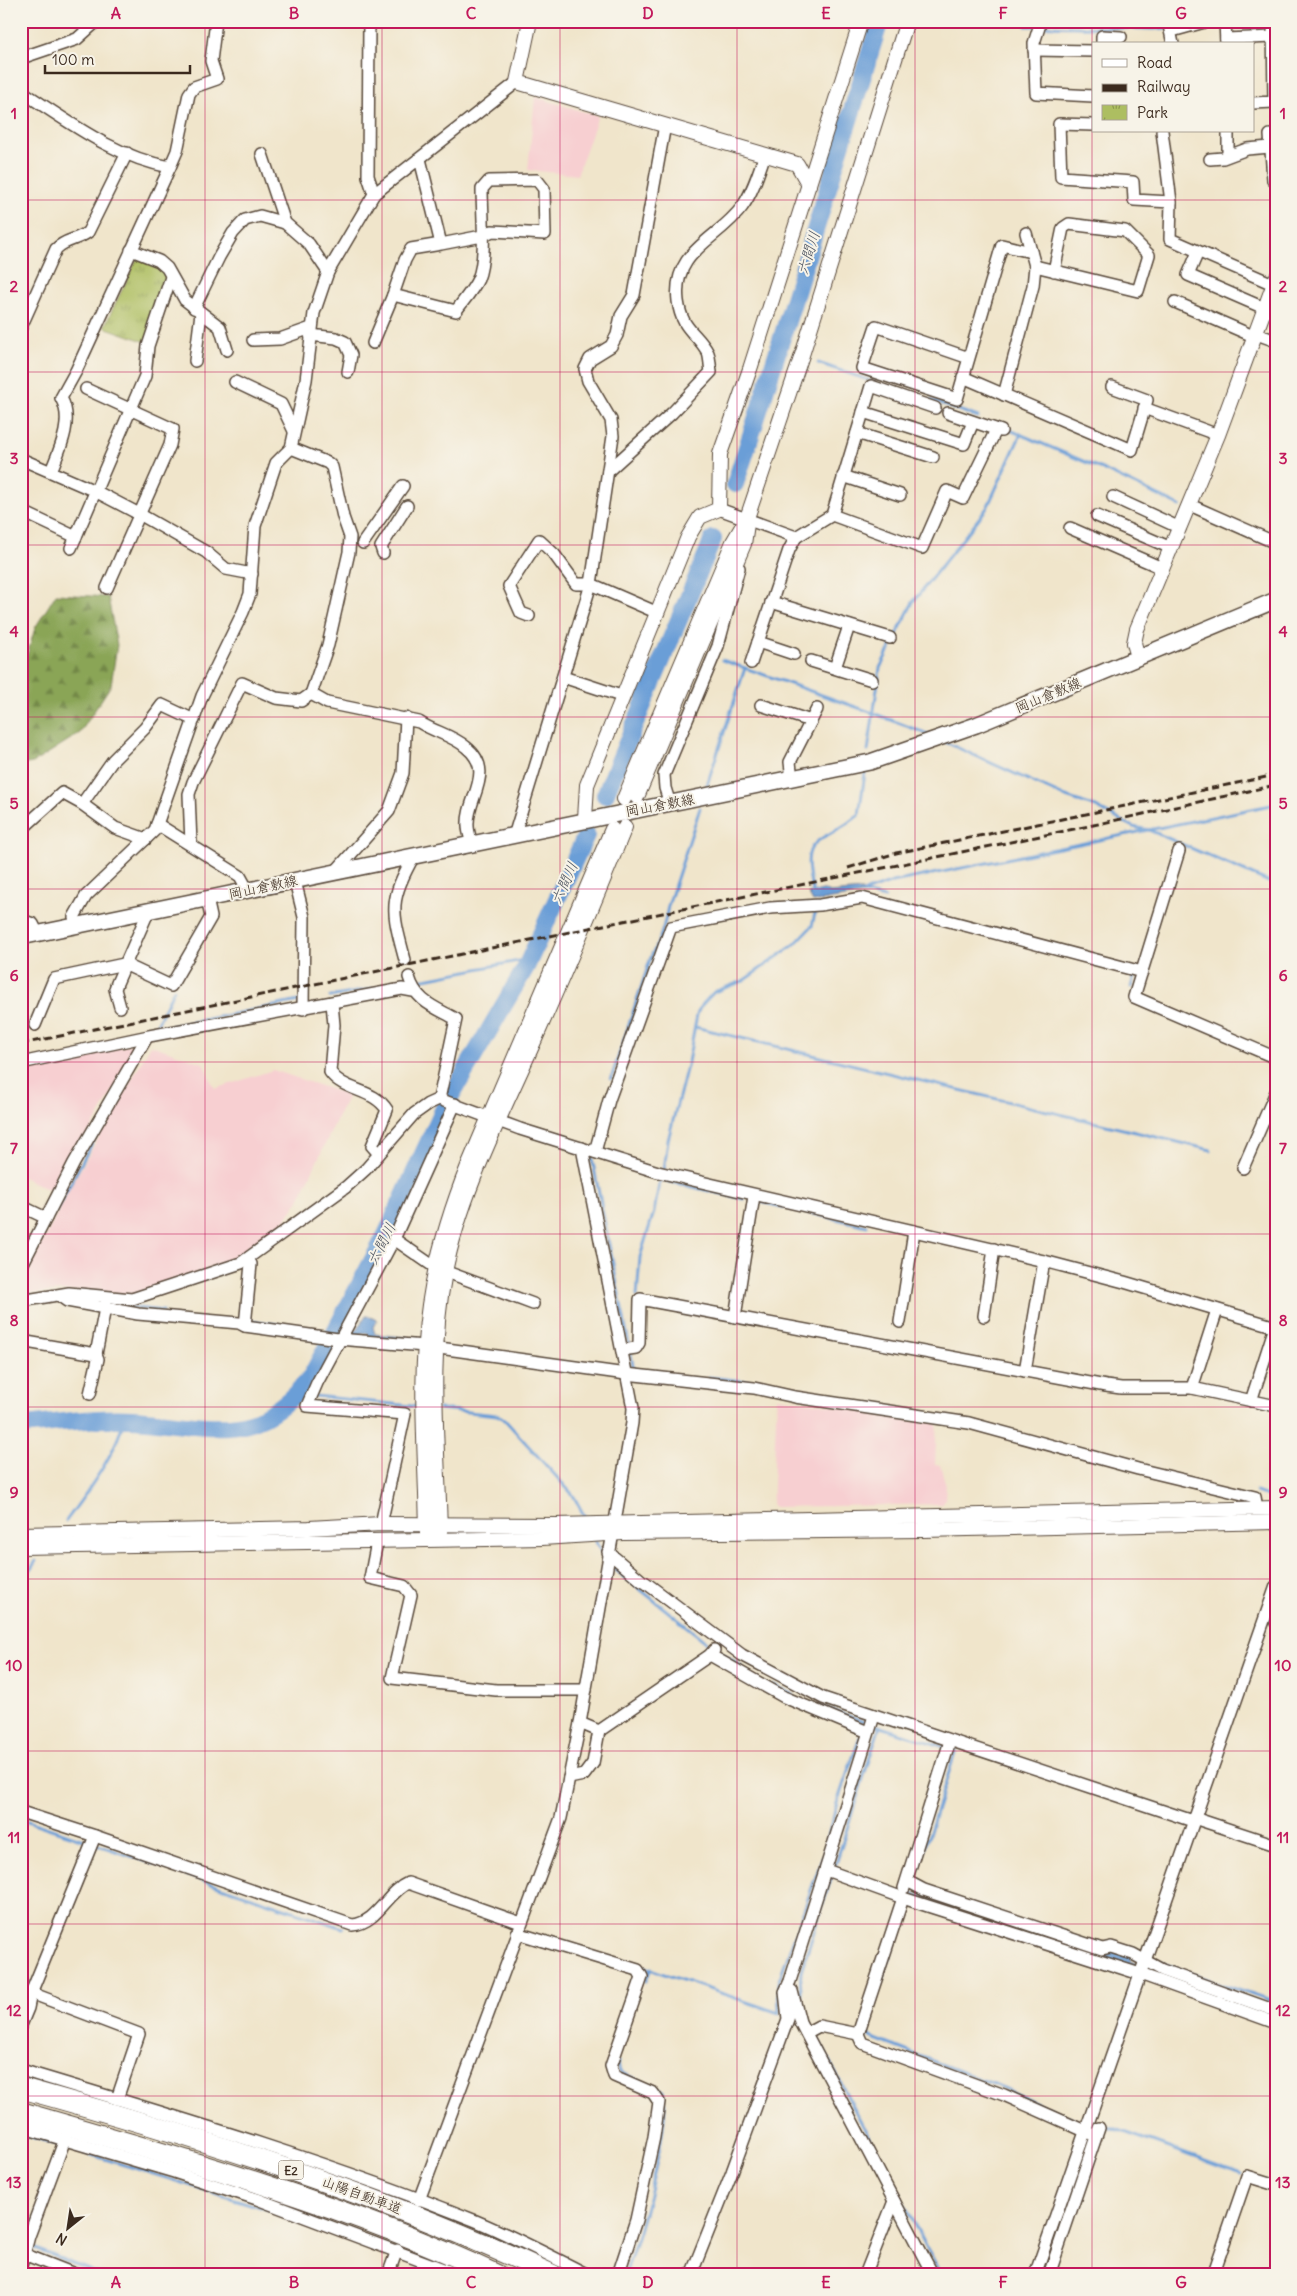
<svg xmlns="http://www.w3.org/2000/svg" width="1297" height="2296" font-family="Delius,'Klee One',sans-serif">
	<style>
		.built { fill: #f7cfd1 }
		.forest { fill: url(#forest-firs); stroke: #62683a }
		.park { fill: url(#park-tufts); stroke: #747440 }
		.water { fill: #6b9ed7; stroke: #53647a }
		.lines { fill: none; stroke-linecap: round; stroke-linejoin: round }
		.stream { stroke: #6b9ed7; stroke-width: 3 }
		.river { stroke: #6b9ed7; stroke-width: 18 }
		.minor-casing { stroke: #564638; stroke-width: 14 }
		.tertiary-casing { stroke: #564638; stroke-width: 16 }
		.secondary-casing { stroke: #564638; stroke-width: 18 }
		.motorway-casing { stroke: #564638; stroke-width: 22 }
		.minor { stroke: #fff; stroke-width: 11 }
		.tertiary { stroke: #fff; stroke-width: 14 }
		.secondary { stroke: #fff; stroke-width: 15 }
		.motorway { stroke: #fff; stroke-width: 20 }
		.rail { stroke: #3b2a1e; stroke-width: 3; stroke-dasharray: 8 4; stroke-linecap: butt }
		.grid { fill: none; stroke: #c2185b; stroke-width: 1; stroke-opacity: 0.55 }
		.labels { text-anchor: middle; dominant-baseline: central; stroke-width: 4; stroke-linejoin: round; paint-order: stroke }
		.shield { fill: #f7f3e8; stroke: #73665b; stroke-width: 1 }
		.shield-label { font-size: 12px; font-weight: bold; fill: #3b2a1e }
		.street-label { font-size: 14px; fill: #3b2a1e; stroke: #f7f3e8 }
		.water-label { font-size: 15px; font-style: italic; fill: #4c535f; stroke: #f7f3e8 }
		.neatline { fill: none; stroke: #c2185b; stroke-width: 2 }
		.grid-label { font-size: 16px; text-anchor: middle; font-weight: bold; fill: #c2185b }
	</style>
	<defs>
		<pattern id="forest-firs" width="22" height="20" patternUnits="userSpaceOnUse" patternTransform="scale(1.25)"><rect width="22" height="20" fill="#8aa557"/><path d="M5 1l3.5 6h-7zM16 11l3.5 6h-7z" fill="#728747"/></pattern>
		<pattern id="park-tufts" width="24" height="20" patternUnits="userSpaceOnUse" patternTransform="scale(1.25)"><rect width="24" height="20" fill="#adbe61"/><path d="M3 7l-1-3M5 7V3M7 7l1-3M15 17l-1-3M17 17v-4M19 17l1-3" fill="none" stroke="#8e9b4f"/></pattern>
	</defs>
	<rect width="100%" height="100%" fill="#f7f3e8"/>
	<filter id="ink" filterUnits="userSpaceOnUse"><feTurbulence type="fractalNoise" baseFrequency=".02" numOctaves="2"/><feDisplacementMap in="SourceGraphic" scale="10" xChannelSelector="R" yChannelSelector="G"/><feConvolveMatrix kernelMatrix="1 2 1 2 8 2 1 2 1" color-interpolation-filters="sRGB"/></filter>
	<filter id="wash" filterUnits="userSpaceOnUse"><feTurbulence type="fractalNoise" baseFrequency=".0096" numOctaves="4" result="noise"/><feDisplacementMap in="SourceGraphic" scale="20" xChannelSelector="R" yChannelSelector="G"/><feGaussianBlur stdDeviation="1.12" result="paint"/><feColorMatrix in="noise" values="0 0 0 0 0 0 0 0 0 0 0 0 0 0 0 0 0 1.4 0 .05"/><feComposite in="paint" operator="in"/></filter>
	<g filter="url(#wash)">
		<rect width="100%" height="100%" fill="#f0e5cb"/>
		<g class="built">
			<polygon points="535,97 598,116 577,175 528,170"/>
			<polygon points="140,1043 55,1193 21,1176 21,1066"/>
			<polygon points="151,1045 203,1063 215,1089 273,1070 348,1095 299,1200 276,1233 240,1260 136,1295 62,1291 21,1294 21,1283 73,1183"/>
			<polygon points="777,1397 937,1422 935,1464 940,1465 946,1485 945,1499 943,1504 772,1507"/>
		</g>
		<polygon class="forest" points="56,594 108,597 117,645 111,685 80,733 33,763 21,765 21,676 35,628"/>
		<polygon class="park" points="138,257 158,263 170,277 149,343 104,327"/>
		<g class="water">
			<polygon points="825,890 829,893 862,890 864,894 813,902 808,893"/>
			<polygon points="366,1315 377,1320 373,1327 375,1334 415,1338 414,1343 369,1339 368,1333 361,1333 356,1339 348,1334 358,1329"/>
			<polygon points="1109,1949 1131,1957 1130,1961 1138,1964 1136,1970 1105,1960"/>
		</g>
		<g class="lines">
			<g class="stream">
				<polyline points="1025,21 1026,26 1036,26"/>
				<polyline points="1042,26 1154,29 1166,28"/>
				<polyline points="779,349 786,352"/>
				<polyline points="818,363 874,382"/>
				<polyline points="930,400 978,417"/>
				<polyline points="1003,427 1104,470 1180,506"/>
				<polyline points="670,639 678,642"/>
				<polyline points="722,660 873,713 930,735"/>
				<polyline points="945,742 1066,797 1096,807 1133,827 1149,830 1276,885"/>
				<polyline points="868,751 880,668 913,602 987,508 1021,434"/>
				<polyline points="707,785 745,668"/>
				<polyline points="861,893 893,882 1276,804"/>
				<polyline points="864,893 885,898"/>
				<path d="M814,895c-18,-63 7,-49 45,-80l6,-42"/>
				<polyline points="214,916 218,907"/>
				<polyline points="414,981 529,959"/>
				<polyline points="1131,987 1135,973"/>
				<polyline points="330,997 408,982"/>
				<polyline points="695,1027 1211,1150"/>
				<polyline points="161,1028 299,1001"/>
				<polyline points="153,1033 174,989"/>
				<path d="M611,1079l41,-125c9,-14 13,-31 16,-48l32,-98"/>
				<polyline points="591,1153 634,1370"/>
				<polyline points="664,1170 668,1140 688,1062 697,1015 700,1007 714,992 743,981 794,945 812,926 816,909"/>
				<polyline points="662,1180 744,1199"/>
				<polyline points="756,1201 867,1226"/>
				<polyline points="56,1211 99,1130"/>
				<polyline points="21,1278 27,1267"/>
				<polyline points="637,1296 640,1257 654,1212 659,1185 663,1176"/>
				<polyline points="130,1307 163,1311"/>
				<polyline points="249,1320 322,1331"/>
				<polyline points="709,1377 754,1382 769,1386"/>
				<polyline points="297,1394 309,1395"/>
				<polyline points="315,1396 421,1407"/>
				<polyline points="439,1409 497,1415 504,1419 573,1495 586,1519"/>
				<polyline points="1256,1492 1267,1496"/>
				<path d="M66,1521c18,-25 54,-72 57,-102"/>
				<polyline points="594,1539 604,1557"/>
				<polyline points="611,1566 711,1646 741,1666"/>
				<polyline points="21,1585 36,1561"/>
				<polyline points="774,1685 793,1695"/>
				<polyline points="818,1705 868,1723"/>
				<polyline points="874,1725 945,1747"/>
				<polyline points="21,1819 90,1842"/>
				<polyline points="95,1844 343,1928"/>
				<polyline points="914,1882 956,1750 951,1749"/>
				<polyline points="912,1888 910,1893 978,1916"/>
				<polyline points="464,1909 517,1928"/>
				<polyline points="1158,1962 1276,2003"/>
				<polyline points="638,1965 779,2013 778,1983 822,1859 837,1803 860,1737"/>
				<polyline points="646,1981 651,1968"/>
				<polyline points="870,2015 908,1902"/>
				<path d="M811,2026c-9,-18 -12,-34 -10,-54l79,-246"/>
				<polyline points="866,2028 865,2030 870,2037 1006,2089 1092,2128"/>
				<polyline points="814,2032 941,2275"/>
				<path d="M618,2062l-1,3 4,7 42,19c10,30 -26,150 -38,184"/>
				<polyline points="1092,2129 1094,2126 1102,2124 1241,2174"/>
				<polyline points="21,2134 60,2145"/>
				<polyline points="66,2147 273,2211"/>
				<polyline points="28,2246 102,2275"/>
				<polyline points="419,2266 441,2275"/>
				<polyline points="1046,2273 1044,2271 1090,2135"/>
			</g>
			<g class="river">
				<path d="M735,484c51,-153 96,-309 145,-463"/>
				<polyline points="605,795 713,539"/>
				<path d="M21,1426c37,-3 74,-9 111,-7 78,4 123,29 180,-44l74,-140 59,-129 81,-139 60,-132"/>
			</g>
		</g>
	</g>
	<g filter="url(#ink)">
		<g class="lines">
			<g class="minor-casing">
				<g id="minor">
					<polyline points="369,21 368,176 374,194"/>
					<polyline points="1041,21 1034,43 1036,93 1093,96"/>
					<polyline points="1168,21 1173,44"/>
					<polyline points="1225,21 1226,44"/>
					<polyline points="1172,31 1208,21"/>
					<polyline points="1226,39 1273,37"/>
					<polyline points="1102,44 1102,36 1121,37"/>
					<polyline points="1034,50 1093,51"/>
					<polyline points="21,58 77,39 97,21"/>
					<path d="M21,91c47,30 93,66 149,76"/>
					<polyline points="1253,103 1274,102 1273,21"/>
					<polyline points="1093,125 1059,124 1061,177 1133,182 1134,200 1171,202 1170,239 1273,284"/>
					<polyline points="1162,131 1171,202"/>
					<polyline points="1228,131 1228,154"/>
					<polyline points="1270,135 1273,180 1276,181"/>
					<polyline points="262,154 285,223 309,244 328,272"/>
					<path d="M420,159l21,85 -30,5 -6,11 -12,35 63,16c7,-10 17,-21 22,-32 9,-22 4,-66 4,-90l7,-8 48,-1 7,9 1,45 -53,-3 -10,5 -41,8"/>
					<polyline points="1210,159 1223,158 1247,149 1270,147"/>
					<polyline points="131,250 159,261 167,268 185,300 220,327 227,350"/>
					<polyline points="1198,252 1188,275 1264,308"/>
					<polyline points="1035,266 1138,291 1149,255 1125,231 1069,224 1063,228 1054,271"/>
					<polyline points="1175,302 1253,336"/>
					<polyline points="194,308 219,257 233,233 245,220 260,216 285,223"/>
					<path d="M21,327l35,-78c9,-10 22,-9 32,-17l39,-79"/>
					<polyline points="1254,333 1276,341"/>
					<polyline points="310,335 336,338 345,342 351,355 348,372"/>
					<polyline points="253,340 280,339 311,328"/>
					<polyline points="373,343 393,295"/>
					<polyline points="969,358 876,326 862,368 957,399 1002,245 1031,252"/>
					<polyline points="195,361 201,313"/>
					<polyline points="963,377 1132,450 1147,400 1112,387"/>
					<polyline points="235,382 281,404 294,431"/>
					<polyline points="86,389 173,429 170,445 107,588"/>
					<polyline points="1004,395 1033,286 1035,266 1026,233"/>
					<polyline points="1144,408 1218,435"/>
					<polyline points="863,412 964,444 973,422"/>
					<polyline points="948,413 1001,431"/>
					<polyline points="857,433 933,457"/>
					<path d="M291,448l37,15 4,4 11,50 7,20 -1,15 -21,93 -17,49 16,9 92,19c15,10 33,13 47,25 31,25 0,51 2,79 0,6 3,13 4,19"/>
					<polyline points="21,459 95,491 141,515 206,552 226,569 252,574"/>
					<path d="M51,471c9,-22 23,-51 10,-73l15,-27 94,-204 7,-16 12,-57 5,-7 23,-8 -6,-18 5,-40"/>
					<path d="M608,471l64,-58 39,-41c-1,-5 -1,-14 -3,-19 -11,-21 -26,-22 -30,-52 -6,-51 40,-61 64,-94 11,-15 17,-36 23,-53"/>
					<polyline points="843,476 900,495"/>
					<polyline points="1113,497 1180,528"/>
					<polyline points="1190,505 1276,543"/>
					<polyline points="719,509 796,537 832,515 871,386 935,408"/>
					<polyline points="21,511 76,537"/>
					<polyline points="832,515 922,548 947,491 963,498 996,430"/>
					<polyline points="1097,516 1171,548"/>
					<polyline points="1070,528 1162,568"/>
					<polyline points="363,543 403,486"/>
					<polyline points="71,548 145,376 148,346 171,277"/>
					<polyline points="383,553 381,547 407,506"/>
					<polyline points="771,602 890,638"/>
					<polyline points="529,616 521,613 509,586 539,540 554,554 576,584 591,584 658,613"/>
					<polyline points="758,642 794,654"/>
					<polyline points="811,661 872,680"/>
					<polyline points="751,663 789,550 796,537"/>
					<polyline points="835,668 849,626"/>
					<polyline points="563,677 624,697"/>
					<polyline points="761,705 811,721 790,762 792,779"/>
					<polyline points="811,721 817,709"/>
					<polyline points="82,804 113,760 145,728 162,705 194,720"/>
					<polyline points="670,804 665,788 664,775 718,646 739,568"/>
					<polyline points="157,824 240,876 245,885 246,891"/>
					<polyline points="21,830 62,793 82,804 115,828 146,839"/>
					<polyline points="514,836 591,584 613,436 611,420 588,381 585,369 590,359 611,346 617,335 621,316 634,295 665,125"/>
					<polyline points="191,844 189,794 193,782 242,683 276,698 301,701 311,694"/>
					<polyline points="1179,851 1134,997 1276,1058"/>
					<polyline points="336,871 389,811 403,773 406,718"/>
					<polyline points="295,881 304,917 303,1009"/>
					<polyline points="21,920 33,924 38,934"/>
					<polyline points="76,925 74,917 86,896 155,830 202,696 243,612 250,594 255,526 276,463 291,448 306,380 314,313 328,272 374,194 517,82"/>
					<path d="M405,960c-13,-49 -17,-59 9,-104"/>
					<path d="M409,977c7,25 26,30 47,42l-17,80"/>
					<path d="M332,1003l2,22 -4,47c14,20 43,16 57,38l-15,36 7,8"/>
					<polyline points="120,1007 115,989 117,983 149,910"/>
					<polyline points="35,1025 54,979 124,964 171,986 211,917 207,899"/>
					<polyline points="21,1063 149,1036 402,989 413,991"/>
					<polyline points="595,1152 609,1100 671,927 770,908 820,905 862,898 1142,972"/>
					<polyline points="1243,1168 1276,1092"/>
					<polyline points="21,1206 46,1218"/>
					<polyline points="394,1239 436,1268 533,1304"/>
					<polyline points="21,1267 74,1163 147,1037"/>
					<polyline points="60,1296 67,1301 138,1314 239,1323 245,1326 338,1339 425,1346 626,1374 754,1388 795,1397 969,1423 1138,1469 1255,1497 1257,1508"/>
					<polyline points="21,1301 69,1293 132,1299 241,1263 346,1187 366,1169 414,1114 428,1104 439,1099 520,1129 658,1172 1044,1261 1124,1282 1276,1327"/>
					<polyline points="984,1316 994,1249"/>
					<polyline points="735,1317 754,1196"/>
					<polyline points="900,1322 914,1231"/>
					<polyline points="245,1326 251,1264 247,1259"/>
					<polyline points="21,1341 96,1354 106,1303"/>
					<polyline points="622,1350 636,1348 639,1343 640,1299 1106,1386 1121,1388 1192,1388 1276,1406"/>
					<polyline points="1025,1371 1044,1261"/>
					<polyline points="1192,1388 1217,1310"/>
					<polyline points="90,1394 98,1359 96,1354"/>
					<polyline points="1251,1401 1275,1327"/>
					<polyline points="381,1524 405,1414 307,1406 317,1383 394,1239 455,1104"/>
					<polyline points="377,1542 370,1578 404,1586 411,1595 392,1678 496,1690 586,1690"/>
					<polyline points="608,1552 642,1581 646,1583 742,1655 823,1698 1193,1821"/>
					<polyline points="710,1655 784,1697 868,1732"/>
					<polyline points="599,1731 710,1655 714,1650"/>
					<polyline points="569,1778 584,1775 593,1763 599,1731 580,1723"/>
					<path d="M21,1812l74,24 257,89c26,-2 35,-33 56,-42l113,40"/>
					<polyline points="1194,1818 1276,1845"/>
					<polyline points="826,1870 906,1899 1140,1974 1276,2023"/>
					<polyline points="907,1881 924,1890 1102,1949 1111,1947 1133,1954 1162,1970 1276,2011"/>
					<polyline points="904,1888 950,1741"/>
					<polyline points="903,1898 858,2034 862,2043 1004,2095 1096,2136"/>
					<polyline points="517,1933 638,1970 642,1977 611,2066 614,2076 653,2093 659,2102 654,2137 636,2220 618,2275"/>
					<polyline points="792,1991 800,2022 933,2275"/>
					<polyline points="31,1993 139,2034 117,2099"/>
					<polyline points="21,2025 28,2008 31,1993 95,1836"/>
					<polyline points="806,2033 819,2026 858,2034"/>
					<path d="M21,2070c153,46 306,91 455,151 38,16 75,35 112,54"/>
					<polyline points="21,2127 174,2172 257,2199 459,2275"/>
					<polyline points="419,2200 561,1818 580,1723 632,1423 633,1408 582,1148"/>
					<polyline points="21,2253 77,2275"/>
					<polyline points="21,2266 29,2236 65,2139"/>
					<polyline points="388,2275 397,2250"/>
					<polyline points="691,2275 732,2172 788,2019 785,1992 790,1981 874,1716"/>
					<polyline points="865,2275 894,2201"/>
					<polyline points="1035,2275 1276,1586"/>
					<polyline points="1049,2275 1099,2128"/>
					<polyline points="1213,2275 1247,2176 1276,2185"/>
				</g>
			</g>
			<g class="tertiary-casing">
				<g id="tertiary">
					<polyline points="530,21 517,82 797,164 809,185"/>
					<polyline points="1138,657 1134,643 1137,629 1218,435 1276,278"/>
					<polyline points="637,797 744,544 747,524"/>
					<polyline points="624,799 733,542 747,518 802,355 907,21"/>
					<polyline points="585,819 587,785 688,537 700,517 719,509 720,454 750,369 861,21"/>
					<path d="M440,1532c-2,-87 -12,-174 5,-260 15,-75 53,-150 84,-219 33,-74 65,-150 96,-226"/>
					<path d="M427,1533c-1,-76 -9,-153 2,-228 7,-48 21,-94 39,-139l144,-337"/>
					<polyline points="21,1534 309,1528 381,1524 556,1525 1276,1508"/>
					<polyline points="21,1547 542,1538 623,1533 923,1530 1276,1522"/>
				</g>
			</g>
			<g class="secondary-casing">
				<polyline id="secondary" points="21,937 870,762 976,725 1276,600"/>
			</g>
			<g class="motorway-casing">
				<g id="motorway">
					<path d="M21,2088c181,50 362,107 532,187"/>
					<path d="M21,2112c161,46 324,92 476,163"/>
				</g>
			</g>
			<use href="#minor" class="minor"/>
			<use href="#tertiary" class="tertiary"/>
			<use href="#secondary" class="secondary"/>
			<use href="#motorway" class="motorway"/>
			<g class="rail">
				<polyline points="848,868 896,853 1276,775"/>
				<polyline points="21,1044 1089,826 1276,785"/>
			</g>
		</g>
	</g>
	<path class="grid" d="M205,21v2254M382,21v2254M560,21v2254M737,21v2254M915,21v2254M1092,21v2254M21,200h1255M21,372h1255M21,545h1255M21,717h1255M21,889h1255M21,1062h1255M21,1234h1255M21,1407h1255M21,1579h1255M21,1751h1255M21,1924h1255M21,2096h1255"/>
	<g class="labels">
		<rect class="shield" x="278.5" y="2160.5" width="25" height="19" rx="4"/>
		<g class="shield-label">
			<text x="291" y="2170">E2</text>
		</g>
		<g class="street-label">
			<text transform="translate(1048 695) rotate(-23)">岡山倉敷線</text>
			<text transform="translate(660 805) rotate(-11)">岡山倉敷線</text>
			<text transform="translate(263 887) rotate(-12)">岡山倉敷線</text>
			<text transform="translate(362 2195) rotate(20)">山陽自動車道</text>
		</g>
		<g class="water-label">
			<text transform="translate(808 253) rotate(-73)">六間川</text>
			<text transform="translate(564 883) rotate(-66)">六間川</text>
			<text transform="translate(381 1244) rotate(-63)">六間川</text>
		</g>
	</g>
	<rect width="1297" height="2296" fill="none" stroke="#f7f3e8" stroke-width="55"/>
	<rect x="1092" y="42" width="162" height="90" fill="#f7f3e8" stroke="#aca397"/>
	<rect x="1102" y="59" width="25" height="8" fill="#ffffff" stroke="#aca397"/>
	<text x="1137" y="68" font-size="15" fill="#3b2a1e">Road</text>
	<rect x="1102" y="84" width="25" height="8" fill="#3b2a1e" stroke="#aca397"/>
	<text x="1137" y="92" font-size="15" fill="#3b2a1e">Railway</text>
	<rect x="1102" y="105" width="25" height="15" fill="url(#park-tufts)" stroke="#aca397"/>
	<text x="1137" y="118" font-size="15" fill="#3b2a1e">Park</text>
	<g transform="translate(68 2228) rotate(210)" stroke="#f7f3e8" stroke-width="4" paint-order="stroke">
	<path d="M0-4L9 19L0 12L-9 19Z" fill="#3b2a1e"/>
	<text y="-8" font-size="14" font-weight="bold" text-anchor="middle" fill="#3b2a1e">N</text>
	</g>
	<path d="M45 65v8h145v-8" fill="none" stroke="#3b2a1e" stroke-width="2.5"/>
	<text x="52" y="65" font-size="15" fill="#3b2a1e" stroke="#f7f3e8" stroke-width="4" paint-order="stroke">100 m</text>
	<rect x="28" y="28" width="1242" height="2240" class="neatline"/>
	<g class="grid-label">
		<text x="116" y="19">A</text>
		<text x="294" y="19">B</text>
		<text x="471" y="19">C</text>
		<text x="648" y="19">D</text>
		<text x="826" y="19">E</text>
		<text x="1003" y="19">F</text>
		<text x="1181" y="19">G</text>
		<text x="14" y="119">1</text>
		<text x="1283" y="119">1</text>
		<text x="14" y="292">2</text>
		<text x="1283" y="292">2</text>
		<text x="14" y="464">3</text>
		<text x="1283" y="464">3</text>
		<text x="14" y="637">4</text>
		<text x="1283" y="637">4</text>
		<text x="14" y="809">5</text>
		<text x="1283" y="809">5</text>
		<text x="14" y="981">6</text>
		<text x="1283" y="981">6</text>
		<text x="14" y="1154">7</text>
		<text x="1283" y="1154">7</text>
		<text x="14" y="1326">8</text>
		<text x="1283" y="1326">8</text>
		<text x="14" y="1498">9</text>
		<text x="1283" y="1498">9</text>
		<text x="14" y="1671">10</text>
		<text x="1283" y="1671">10</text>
		<text x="14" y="1843">11</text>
		<text x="1283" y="1843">11</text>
		<text x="14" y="2016">12</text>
		<text x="1283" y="2016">12</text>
		<text x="14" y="2188">13</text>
		<text x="1283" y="2188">13</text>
		<text x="116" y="2288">A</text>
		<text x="294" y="2288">B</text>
		<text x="471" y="2288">C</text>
		<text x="648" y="2288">D</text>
		<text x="826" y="2288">E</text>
		<text x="1003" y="2288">F</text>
		<text x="1181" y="2288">G</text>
	</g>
</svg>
